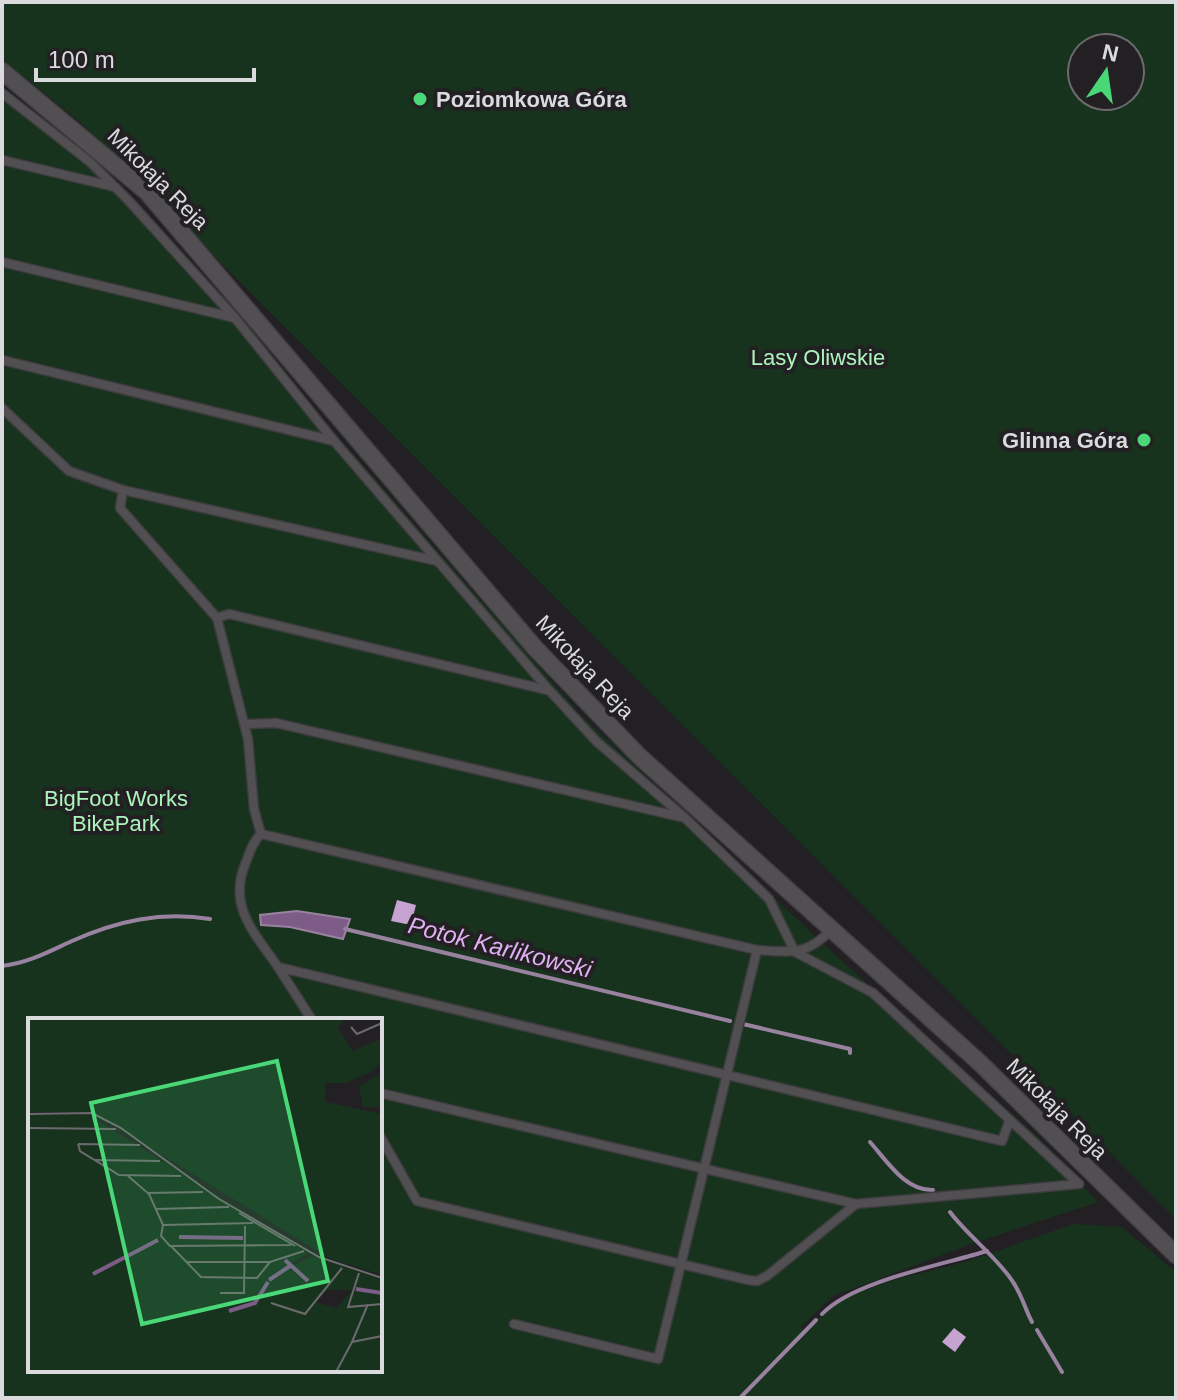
<svg xmlns="http://www.w3.org/2000/svg" width="1178" height="1400" font-family="Helvetica,sans-serif">
	<style>
		.green { fill: #17331e; fill-rule: evenodd }
		.water { fill: #7d5c87; stroke: #9982a0; stroke-width: 2 }
		.lines { fill: none; stroke-linecap: round; stroke-linejoin: round }
		.stream { stroke: #9982a0; stroke-width: 4 }
		.building { fill: #c7a3d2 }
		.lane-casing { stroke: #3e3c3e; stroke-width: 11 }
		.street-casing { stroke: #3e3c3e; stroke-width: 19 }
		.lane { stroke: #524f53; stroke-width: 8 }
		.street { stroke: #524f53; stroke-width: 16 }
		.poi-dot { fill: #4ad777; stroke: #222023; stroke-width: 3 }
		.labels { text-anchor: middle; dominant-baseline: central; stroke-width: 8; stroke-linejoin: round; paint-order: stroke }
		.poi-label { font-size: 22px; font-weight: bold; fill: #dbdadc; stroke: #222023; text-anchor: start }
		.street-label { font-size: 22px; fill: #dbdadc; stroke: #222023 }
		.park-label { font-size: 22px; fill: #acf4bb; stroke: #222023 }
		.water-label { font-size: 24px; font-style: italic; fill: #e1aff2; stroke: #222023 }
		.inset-river { fill: none; stroke: #7d5c87; stroke-width: 4 }
		.inset-road { fill: none; stroke: #6c6a6d; stroke-width: 2 }
		.view { fill: #4ad777; fill-opacity: 0.15; stroke: #4ad777; stroke-width: 4 }
		.inset-edge { fill: none; stroke: #dbdadc; stroke-width: 4 }
	</style>
	<rect width="100%" height="100%" fill="#222023"/>
	<g class="green">
		<path d="M2,2h1174v1217l-1098,-1099 -76,-61zM1082,48h48v48h-48z"/>
		<path d="M2,87l126,109 452,518 240,227 221,199 57,62 -124,41 -141,53 -32,31 3,5 32,-31 54,-20 79,-20 104,-37 49,3 54,45v126h-1174zM30,1020h350v350h-350z"/>
	</g>
	<polygon class="water" points="297,911 350,919 343,939 290,927 261,925 260,915"/>
	<g class="lines">
		<g class="stream">
			<polyline points="345,929 730,1021"/>
			<path d="M2,966c26,-3 46,-14 70,-25 45,-20 89,-30 138,-22"/>
			<polyline points="743,1024 850,1049 850,1053"/>
			<path d="M870,1142c17,19 35,49 63,48"/>
			<path d="M950,1212c18,24 47,45 63,70 9,13 12,27 19,40"/>
			<path d="M822,1314c31,-33 120,-49 165,-63"/>
			<polyline points="1037,1330 1062,1372"/>
			<polyline points="740,1398 816,1320"/>
		</g>
	</g>
	<g class="building">
		<polygon points="397,900 416,905 411,925 391,921"/>
		<polygon points="954,1328 966,1337 955,1352 942,1342"/>
	</g>
	<g class="lines">
		<g class="lane-casing">
			<g id="lane">
				<polyline points="2,93 90,162 128,200 235,318 334,441 549,690 596,741 684,817 769,899 795,952 873,993 1079,1184"/>
				<polyline points="2,160 115,187"/>
				<polyline points="2,262 235,318"/>
				<polyline points="2,360 334,441"/>
				<polyline points="2,408 69,471 123,490 437,561"/>
				<path d="M123,490l-3,18 97,110 31,121 6,70 7,25c-8,7 -11,18 -15,28 -19,44 8,70 32,105l724,174 7,-19"/>
				<polyline points="217,618 229,614 547,690"/>
				<polyline points="245,724 276,723 681,817"/>
				<path d="M261,834l496,116c35,2 49,6 74,-20"/>
				<polyline points="278,967 312,1020"/>
				<polyline points="380,1093 856,1204 1079,1184"/>
				<polyline points="380,1136 417,1201 748,1280 757,1281 767,1276 856,1204"/>
				<polyline points="514,1324 658,1359 757,950"/>
			</g>
		</g>
		<g class="street-casing">
			<polyline id="street" points="2,71 147,192 535,648 639,756 980,1063 1176,1255"/>
		</g>
		<use href="#lane" class="lane"/>
		<use href="#street" class="street"/>
	</g>
	<g class="poi-dot">
		<circle cx="420" cy="99" r="8"/>
		<circle cx="1144" cy="440" r="8"/>
	</g>
	<g class="labels">
		<g class="poi-label">
			<text x="436" y="99">Poziomkowa Góra</text>
			<text x="1128" y="440" text-anchor="end">Glinna Góra</text>
		</g>
		<g class="street-label">
			<text transform="translate(158 179) rotate(45)">Mikołaja Reja</text>
			<text transform="translate(585 667) rotate(47)">Mikołaja Reja</text>
			<text transform="translate(1057 1109) rotate(45)">Mikołaja Reja</text>
		</g>
		<g class="park-label">
			<text x="818" y="357">Lasy Oliwskie</text>
			<text x="116" y="798">BigFoot Works<tspan x="116" dy="25">BikePark</tspan></text>
		</g>
		<g class="water-label">
			<text transform="translate(500 947) rotate(14)">Potok Karlikowski</text>
		</g>
	</g>
	<g transform="translate(28 1018)">
		<rect width="354" height="354" fill="#222023"/>
		<path d="M0,0h318l-8,10 14,23 30,-12v23l-13,11 -24,10h-20l1,19 56,12v161l-51,-16 -239,-147h-64zM354,55v34h-19l-4,-21zM59,96l221,139 -27,18 32,-15 69,23v93h-354v-257zM300,272h23v1l-14,17 -22,-6z" fill="#17331e" fill-rule="evenodd"/>
		<path class="inset-river" d="M151,219l64,1M257,242l23,21M65,256l65,-34M241,262l21,-14M328,271l26,4M201,293l26,-8 13,-21"/>
		<path class="inset-road" d="M323,9l6,7 25,-11M0,96l64,-1 29,15 98,71 100,58 63,21M0,110l88,1M50,126l2,7 39,24 62,1M50,126l62,1M67,142l65,1M100,158l21,18 14,31 -2,11 9,10 121,-1M120,175l55,-1M128,191l73,-2M211,195l56,33M135,207l90,-2M143,228l30,31 56,1 13,-16M159,244h83l34,-11M331,255l-11,34 34,-3M192,275h24l1,-67M243,285l34,11 37,-46M324,324l16,-38M308,354l16,-30 30,-6"/>
		<path class="view" d="M249,43l51,220 -186,43 -51,-221z"/>
		<rect width="354" height="354" class="inset-edge"/>
	</g>
	<rect width="1178" height="1400" fill="none" stroke="#dbdadc" stroke-width="8"/>
	<g transform="translate(1106 72) rotate(13)"><circle r="38" fill="#222023" stroke="#6c6a6d" stroke-width="2"/>
	<path d="M0-6L14 30L0 20L-14 30Z" fill="#4ad777"/>
	<text y="-12" font-size="22" font-weight="bold" text-anchor="middle" fill="#dbdadc">N</text>
	</g>
	<path d="M36 68v12h218v-12" fill="none" stroke="#dbdadc" stroke-width="4"/>
	<text x="48" y="68" font-size="24" fill="#dbdadc" stroke="#222023" stroke-width="6" paint-order="stroke">100 m</text>
</svg>
